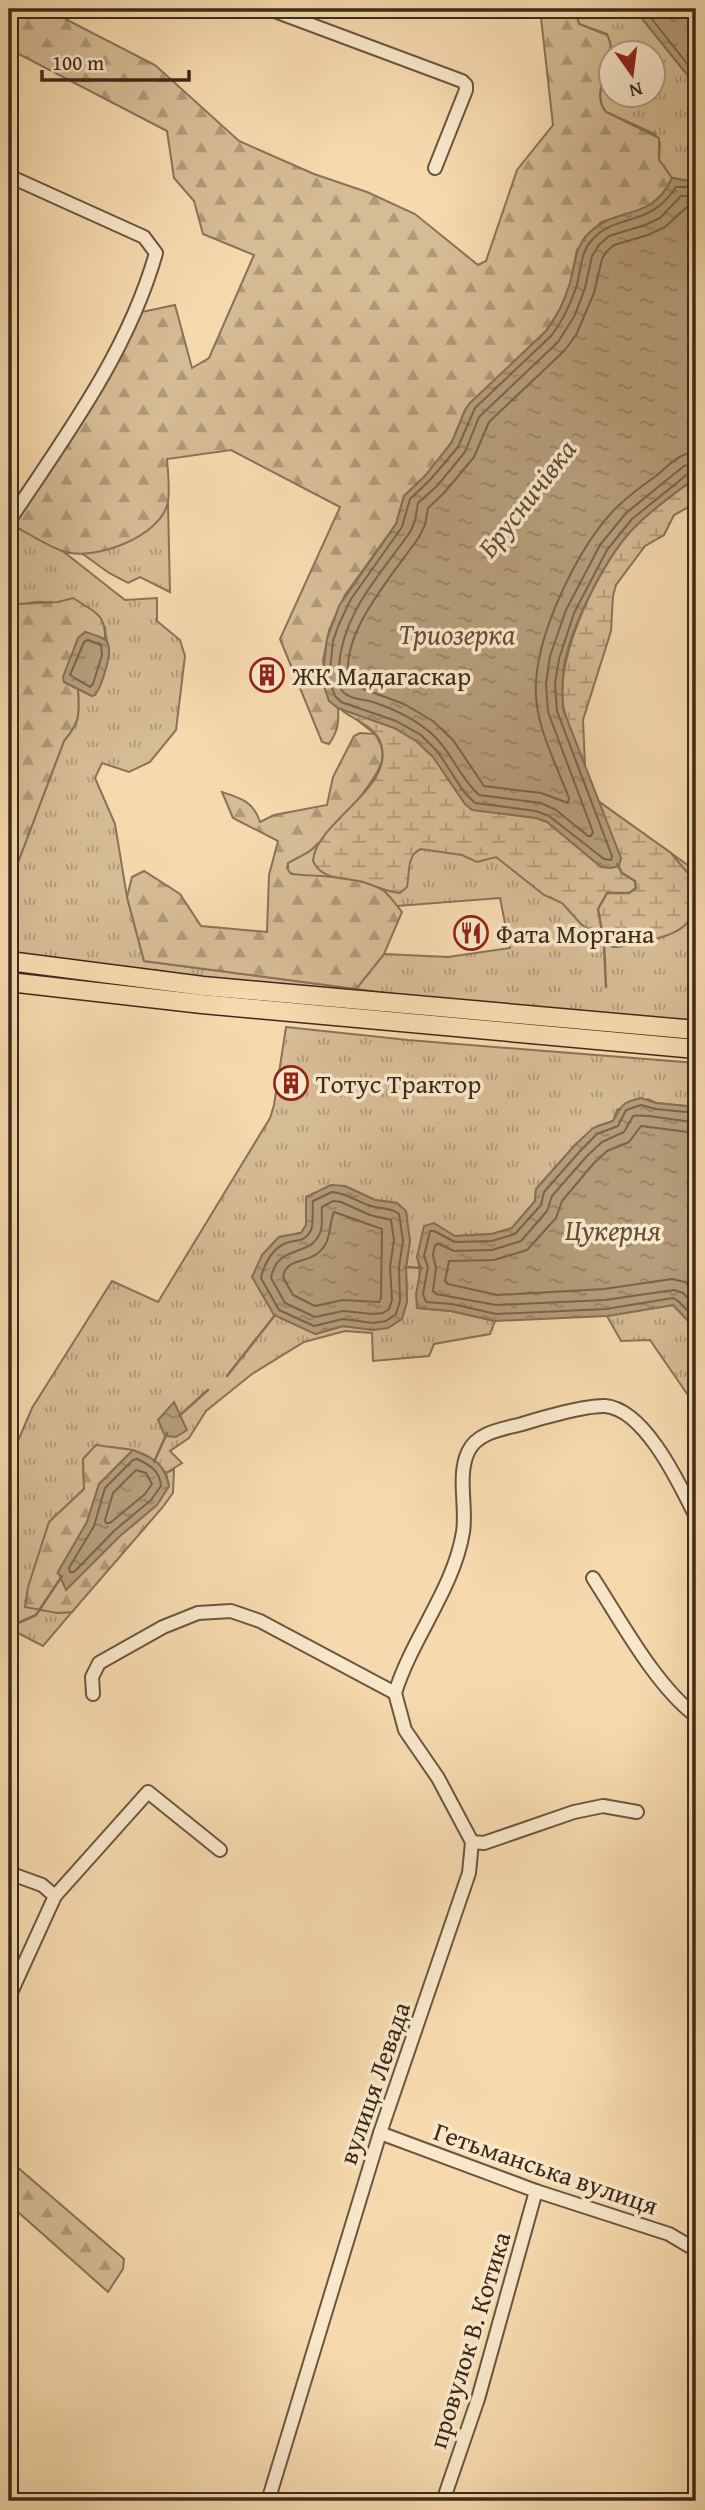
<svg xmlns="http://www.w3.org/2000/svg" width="705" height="2510" font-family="'Gentium Book Plus',serif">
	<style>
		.grass { fill: url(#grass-tufts); stroke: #897358; stroke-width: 2; fill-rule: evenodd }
		.forest { fill: url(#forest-firs); stroke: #897358; stroke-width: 2 }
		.wetland { fill: url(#wetland-marsh); stroke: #897358; stroke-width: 2 }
		.water { fill: url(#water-ripples); stroke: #867055; stroke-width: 2 }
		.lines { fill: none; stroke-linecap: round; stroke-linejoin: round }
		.shore { stroke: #7a644b; stroke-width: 2 }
		.stream { stroke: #867055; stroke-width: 2.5 }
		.minor-casing { stroke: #6a563f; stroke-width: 16 }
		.highway-casing { stroke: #3c2a1a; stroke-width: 21 }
		.minor { stroke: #f9e7ca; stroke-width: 12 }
		.highway { stroke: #f6daae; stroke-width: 18 }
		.labels { text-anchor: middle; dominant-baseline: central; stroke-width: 7; stroke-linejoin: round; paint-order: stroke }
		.poi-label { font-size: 26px; fill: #3c2a1a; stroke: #f9e7ca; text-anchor: start }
		.street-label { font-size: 26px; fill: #3c2a1a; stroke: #f9e7ca }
		.water-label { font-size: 28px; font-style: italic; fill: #614d37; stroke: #f9e7ca }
	</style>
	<defs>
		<pattern id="grass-tufts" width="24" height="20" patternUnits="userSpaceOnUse" patternTransform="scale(1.75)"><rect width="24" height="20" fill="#d6bc95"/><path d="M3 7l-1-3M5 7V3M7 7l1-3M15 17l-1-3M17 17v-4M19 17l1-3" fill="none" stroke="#af9979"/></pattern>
		<pattern id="forest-firs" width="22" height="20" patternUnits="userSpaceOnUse" patternTransform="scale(1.75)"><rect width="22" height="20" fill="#d6bc95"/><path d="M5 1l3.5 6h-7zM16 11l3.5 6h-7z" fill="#af9979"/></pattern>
		<pattern id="wetland-marsh" width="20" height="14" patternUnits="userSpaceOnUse" patternTransform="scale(1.75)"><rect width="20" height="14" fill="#d6bc95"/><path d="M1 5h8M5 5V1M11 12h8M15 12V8" fill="none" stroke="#af9979"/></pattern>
		<pattern id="water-ripples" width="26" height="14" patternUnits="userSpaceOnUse" patternTransform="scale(1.75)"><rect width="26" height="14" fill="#b79e7c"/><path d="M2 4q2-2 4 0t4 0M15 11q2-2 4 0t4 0" fill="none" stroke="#968165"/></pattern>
	</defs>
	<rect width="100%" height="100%" fill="#f6daae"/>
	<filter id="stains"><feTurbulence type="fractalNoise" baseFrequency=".00286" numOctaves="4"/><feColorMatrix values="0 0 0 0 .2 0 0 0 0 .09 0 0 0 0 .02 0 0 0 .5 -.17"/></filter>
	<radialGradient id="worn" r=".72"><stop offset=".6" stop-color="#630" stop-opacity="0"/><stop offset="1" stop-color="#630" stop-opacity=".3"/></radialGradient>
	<g class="grass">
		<path d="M575,9h60l61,77v96l-24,-4 -13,-18 1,-17 -5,-9 -49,-22c-16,-19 7,-45 5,-66 -1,-4 -3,-8 -4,-12l-28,-10zM610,52h42v42h-42z"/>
		<path d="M168,504l2,88 -30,-15 -12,6 -19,-10 -29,-21c36,2 69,-18 88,-48z"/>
		<path d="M9,523l55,29 61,48 32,-2v23l23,19 5,16 -9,74 -26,32 -21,10 -27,-9 -7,15 20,46 12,73 17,64 212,28 28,-35 64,3 62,-9 -10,-50 -103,8 -12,-14 -27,-11 -63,-6 -7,-3v-9l22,-12 9,-8 46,-52 14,-21v-29l-4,-7 -28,-22 269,136 -18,-47 98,70v150l-252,-20 -88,-12 -64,-2 -283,-32v-69l55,-145c17,-20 15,-27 14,-52l14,7 17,-44c-1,-10 -4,-14 -4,-25 -29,-16 -64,-39 -96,-15z"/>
		<path d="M286,1027l122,13 288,23v44l-40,-4 -8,-4 -31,11 -4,11 -15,5 -23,19 -39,44 -1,12 -23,27 -20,6 -37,2 -38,21c6,17 -1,34 0,51l34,3 44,10 -5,13 -56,10 -5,12 -56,5 -1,-28 -27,-2 -41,11 -52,32 -46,37 -17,27 -19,13 12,12 -16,10c-20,-26 -40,-24 -70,-27l-13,14 1,29 -35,33 -9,32 17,59 15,-1 -29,34 -29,-15 -5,4v-173l23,-54 80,-127 46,21 112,-184 4,-13zM345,1186l30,14 22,3 13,38 -4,26 1,35 -34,28 -30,-4 -28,8 -53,-79 17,-18 22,-4 5,-8v-28z"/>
		<polygon points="673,1305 694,1327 696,1335 696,1399 692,1401 650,1340 621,1341 607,1316"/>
	</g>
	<g class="forest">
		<path d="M9,9h37l109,56 84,76 75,33 53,18 48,22 63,51 8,-4 31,-91 36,-45 -13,-116h35l4,15 28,11c14,23 -20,55 -1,77l53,26v22l13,18 -6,13 -14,13 -12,6 -39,12 -24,28 -7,34 -10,25 -14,22 -81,79 -13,32 -27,34 -21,20 -8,28 -51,71 -16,35 -6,31 6,40 9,7c1,15 0,23 -9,36l-7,-2 -42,-103 60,-132 -109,-57 -64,9c1,13 3,30 1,43 -7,35 -75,60 -106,49 -18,-7 -36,-19 -53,-28l127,-214 6,3 33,-7 17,63 17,-10 45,-103 -51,-21 -9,-33 -20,-23 -7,-47 -158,-82z"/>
		<path d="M73,598c20,13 33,15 32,41l-20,-7 -21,50 14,7c1,26 3,31 -14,52l-55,145v-63l7,-18 -7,-4v-44l2,-5 -2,-2v-38l8,-11 -8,-9v-80l9,-8 40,-2z"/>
		<path d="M360,733l15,1c5,8 9,16 7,26 -4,21 -53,75 -70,89 -7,6 -16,9 -24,14l-1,5 4,6c27,3 71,1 93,17 7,6 13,15 18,21l-18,42 -28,35 -212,-28 -17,-64 5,-20 12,-6 36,23 21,32 66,6 2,-57 9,-34 -45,-23 -11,-26c19,6 32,10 38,30l14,-7 53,-10 6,-28 21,-41z"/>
		<path d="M96,1445l37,5 -34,34 -12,38 -29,50c41,-24 85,-45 111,-86l-3,-13 8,-4 -1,24 -11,15 -90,104 -15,1 -32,-6 3,-20 21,-65 35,-33 -1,-30z"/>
		<polygon points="9,2160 124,2259 123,2269 108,2292 9,2204"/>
	</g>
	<g class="wetland">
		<path d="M696,477v26l-22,12 -10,20 -19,11 -29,39 -3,11 -2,35 -28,89 2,45c-7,-18 -17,-37 -21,-56 -12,-49 38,-151 73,-185 18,-17 40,-32 59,-47z"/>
		<path d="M328,693l274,129 -4,-21 73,52 25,30c0,7 2,15 0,22 -6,34 -50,35 -77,42h-7l-31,-23 -19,-21 -18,-8 -48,-38 -19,5 -15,-7 -41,-6c-15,6 -11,24 -14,38l-7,6c-14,-1 -24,-7 -37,-11 -18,-5 -41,-1 -50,-21 2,-40 89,-76 66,-122 -9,-16 -31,-21 -42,-33 -4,-3 -6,-9 -9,-13z"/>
	</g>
	<g class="water">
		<polygon points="635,9 696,9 696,86 635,10"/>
		<path d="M672,178l24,4v295c-19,15 -41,30 -58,47 -31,29 -63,95 -73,136 -3,16 -3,32 -2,49l58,149 -2,8 -8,2 -10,-1 -54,-45 -11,-4 -64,-8 -7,-6 -32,-47 -17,-16 -22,-13 -56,-20 -9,-7 -7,-20 5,-42 12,-33 57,-82 8,-28 21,-20 27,-34 13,-32 5,-7 76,-72c11,-14 19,-31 24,-48 5,-18 5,-37 19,-50 28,-28 62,-10 83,-55z"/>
		<path d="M85,632c6,2 17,4 21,9 9,8 -5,46 -11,54l-3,1 -28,-14 -1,-5 15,-39z"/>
		<path d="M641,1098l15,5 40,4v228l-2,-8 -21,-22 -66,11 -112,5 -44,-10 -34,-3 -1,-14 5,-26 -4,-11 7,-31 10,-3 21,13 37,-2 20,-6 23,-27 1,-12 39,-44 18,-17 20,-7c10,-16 7,-18 28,-23z"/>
		<polygon points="331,1185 345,1186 375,1200 397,1203 406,1211 410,1241 406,1267 407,1302 402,1319 388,1328 373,1330 343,1326 315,1334 274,1315 252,1277 262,1255 279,1237 301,1233 306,1225 306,1197"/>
		<polygon points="174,1402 187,1430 176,1437 165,1436 158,1420"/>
		<path d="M133,1450c21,9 31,12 36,36l-12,19 -37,31 -54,54 -8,-18 29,-50 12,-38z"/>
	</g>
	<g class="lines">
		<g class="shore">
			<polyline points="644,9 696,75"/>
			<path d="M696,187h-20c-27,42 -61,25 -85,54 -11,13 -10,31 -15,47 -6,17 -14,34 -25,48l-76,72 -17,39 -28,33 -20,19 -8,28 -51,72 -12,25 -6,17 -4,39 6,16 6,6 55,19 25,14 17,17 26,40 11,11 61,8 13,5 55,43 7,1 1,-4 -55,-145 -2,-27 4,-25 15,-46 33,-63 25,-31 57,-46 7,-1"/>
			<path d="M696,196h-15l-21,22 -15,7 -36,11 -10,9 -7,11 -7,32 -10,27 -17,27 -79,75 -14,35 -28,34 -19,17 -3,18 -5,11c-29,42 -68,81 -71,135 -1,8 -2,18 4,25 8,8 21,7 30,10 18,6 38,15 53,27 24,18 32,47 53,66l62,8 15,7 32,26h3l2,-4 -45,-120 -2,-28 4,-28 16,-46 34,-65 26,-32 58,-47 12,-3"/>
			<path d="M696,206l-9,1 -22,20 -17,8 -34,10 -8,7 -4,7 -8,34 -18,42 -11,15 -76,72 -15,35 -30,36 -16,15 -3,17 -6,12c-25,37 -83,99 -69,147l54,20 29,17 20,19 31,46 57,7 27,10 1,-5c-14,-37 -36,-76 -33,-116 3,-54 44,-139 82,-176 12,-11 25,-21 38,-30 12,-10 23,-23 40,-24"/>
			<polygon points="88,640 101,645 102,655 93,684 90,687 70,675 84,642"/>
			<polyline points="696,1113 656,1109 641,1105 626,1110 618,1126 597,1134 581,1150 544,1192 541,1205 515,1234 492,1241 455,1242 434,1231 430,1231 424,1256 428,1267 423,1294 426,1302 452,1304 496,1314 606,1309 673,1298 678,1301 696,1319"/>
			<path d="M696,1122c-14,0 -53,-9 -63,-6l-9,16 -22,10 -15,14 -35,40 -5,15 -26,30 -29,9 -38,1 -15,-7 -4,1 -2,10 3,13 -3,23 3,3 60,11 109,-5 69,-10 9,3 13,14"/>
			<polyline points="696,1133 641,1126 629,1142 607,1151 594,1163 562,1201 556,1218 527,1250 494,1260 449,1261 445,1281 448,1284 497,1295 604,1289 672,1279 685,1282 696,1292"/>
			<path d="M332,1192c15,1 25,10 39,14 10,3 20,1 28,8l4,27 -4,26 1,34 -4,13 -10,7 -13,2 -30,-4 -29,7 -35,-16 -18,-32c2,-11 10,-27 21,-33 11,-7 22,0 29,-15 3,-8 1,-20 2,-29z"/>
			<path d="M333,1201l8,1 29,13 21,5 3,20 -4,27 2,33 -3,9 -6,4 -10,1 -30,-3 -28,6 -30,-14 -14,-25c7,-37 41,-18 50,-48 2,-7 0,-16 1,-23z"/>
			<path d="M334,1212l48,17 -1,69 -2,4 -36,-2 -28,6 -22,-11 -10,-18c3,-19 22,-13 35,-24 14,-11 10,-27 16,-41z"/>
			<path d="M137,1459c13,6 23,12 24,27l-10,14 -36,30 -41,42h-4l-1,-4 25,-42 11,-38 28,-28z"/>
			<polygon points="136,1470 146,1473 152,1484 145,1494 110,1523 106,1523 105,1520 113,1493"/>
		</g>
		<g class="stream">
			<polyline points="606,987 604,943 598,909 607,893 629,893 636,888 635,881 622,873 617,864"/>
			<polyline points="405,1267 422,1268"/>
			<polyline points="227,1376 275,1315"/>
			<polyline points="179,1416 208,1390"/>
			<polyline points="154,1462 167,1433"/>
			<polyline points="9,1627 36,1615 62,1576"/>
		</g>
		<g class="minor-casing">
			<g id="minor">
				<polyline points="269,9 462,81 466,85 466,90 435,168"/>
				<path d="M9,176l135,61 12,16c-28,99 -91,184 -147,268"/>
				<path d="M593,1578c28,43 62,107 103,138"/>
				<path d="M395,1693c17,-55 59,-105 68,-161 4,-25 -6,-56 5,-80 9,-20 35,-23 54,-28 19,-6 65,-19 83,-18 40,3 75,79 91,111"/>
				<polyline points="93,1694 92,1677 99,1663 163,1627 198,1613 231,1611 260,1621 395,1693"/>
				<polyline points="472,1842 484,1843 574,1812 603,1806 637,1812"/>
				<polyline points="9,1873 42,1885 55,1896"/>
				<polyline points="9,1997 55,1896 148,1792 220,1850"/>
				<polyline points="380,2133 536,2191 669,2234 696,2250"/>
				<polyline points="268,2501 380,2133 469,1873 472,1842 438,1778 405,1730 395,1693"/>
				<polyline points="443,2501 478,2399 536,2191"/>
			</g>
		</g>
		<g class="highway-casing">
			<g id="highway">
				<polyline points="9,961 203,986 696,1030"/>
				<polyline points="9,982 202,1004 696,1049"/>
			</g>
		</g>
		<use href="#minor" class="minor"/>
		<use href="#highway" class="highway"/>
	</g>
	<defs>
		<g id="building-ring" transform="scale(1.75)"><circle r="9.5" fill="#f9e7ca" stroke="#8f2418" stroke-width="1.5"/><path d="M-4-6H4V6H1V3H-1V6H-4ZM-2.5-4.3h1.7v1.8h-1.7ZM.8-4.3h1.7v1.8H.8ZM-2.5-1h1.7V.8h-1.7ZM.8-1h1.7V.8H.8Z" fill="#8f2418"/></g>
		<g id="restaurant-ring" transform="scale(1.75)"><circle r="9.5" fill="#f9e7ca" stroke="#8f2418" stroke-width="1.5"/><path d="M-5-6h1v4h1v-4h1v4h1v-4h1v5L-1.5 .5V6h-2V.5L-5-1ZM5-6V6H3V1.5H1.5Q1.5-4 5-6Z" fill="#8f2418"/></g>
	</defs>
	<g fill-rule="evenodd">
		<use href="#building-ring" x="267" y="675"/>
		<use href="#restaurant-ring" x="471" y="933"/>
		<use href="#building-ring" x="291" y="1083"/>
	</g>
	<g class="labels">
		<g class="poi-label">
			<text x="292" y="675">ЖК Мадагаскар</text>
			<text x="496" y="933">Фата Моргана</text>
			<text x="316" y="1083">Тотус Трактор</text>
		</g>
		<g class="street-label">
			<text transform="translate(374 2083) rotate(-71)">вулиця Левада</text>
			<text transform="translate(546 2168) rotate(19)">Гетьманська вулиця</text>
			<text transform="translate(469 2340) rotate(-73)">провулок В. Котика</text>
		</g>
		<g class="water-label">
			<text transform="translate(526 498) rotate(-52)">Брусничівка</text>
			<text x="457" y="633">Триозерка</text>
			<text x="613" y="1229">Цукерня</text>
		</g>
	</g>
	<rect width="705" height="2510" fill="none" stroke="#f6daae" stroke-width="35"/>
	<rect x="10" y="10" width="684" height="2489" fill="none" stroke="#3c2a1a" stroke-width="3.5"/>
	<rect x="18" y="18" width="670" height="2475" fill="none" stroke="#3c2a1a" stroke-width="2"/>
	<g transform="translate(632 74) rotate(166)"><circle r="33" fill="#f9e7ca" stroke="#ad9b84" stroke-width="2"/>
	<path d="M0-5L12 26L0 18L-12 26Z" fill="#8f2418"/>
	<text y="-10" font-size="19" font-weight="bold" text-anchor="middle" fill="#3c2a1a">N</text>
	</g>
	<path d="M42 70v10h147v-10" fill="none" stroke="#3c2a1a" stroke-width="3.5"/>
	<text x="52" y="70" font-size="21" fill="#3c2a1a" stroke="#f9e7ca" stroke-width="5" paint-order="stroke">100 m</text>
	<rect width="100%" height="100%" filter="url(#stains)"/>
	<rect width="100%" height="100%" fill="url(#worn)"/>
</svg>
